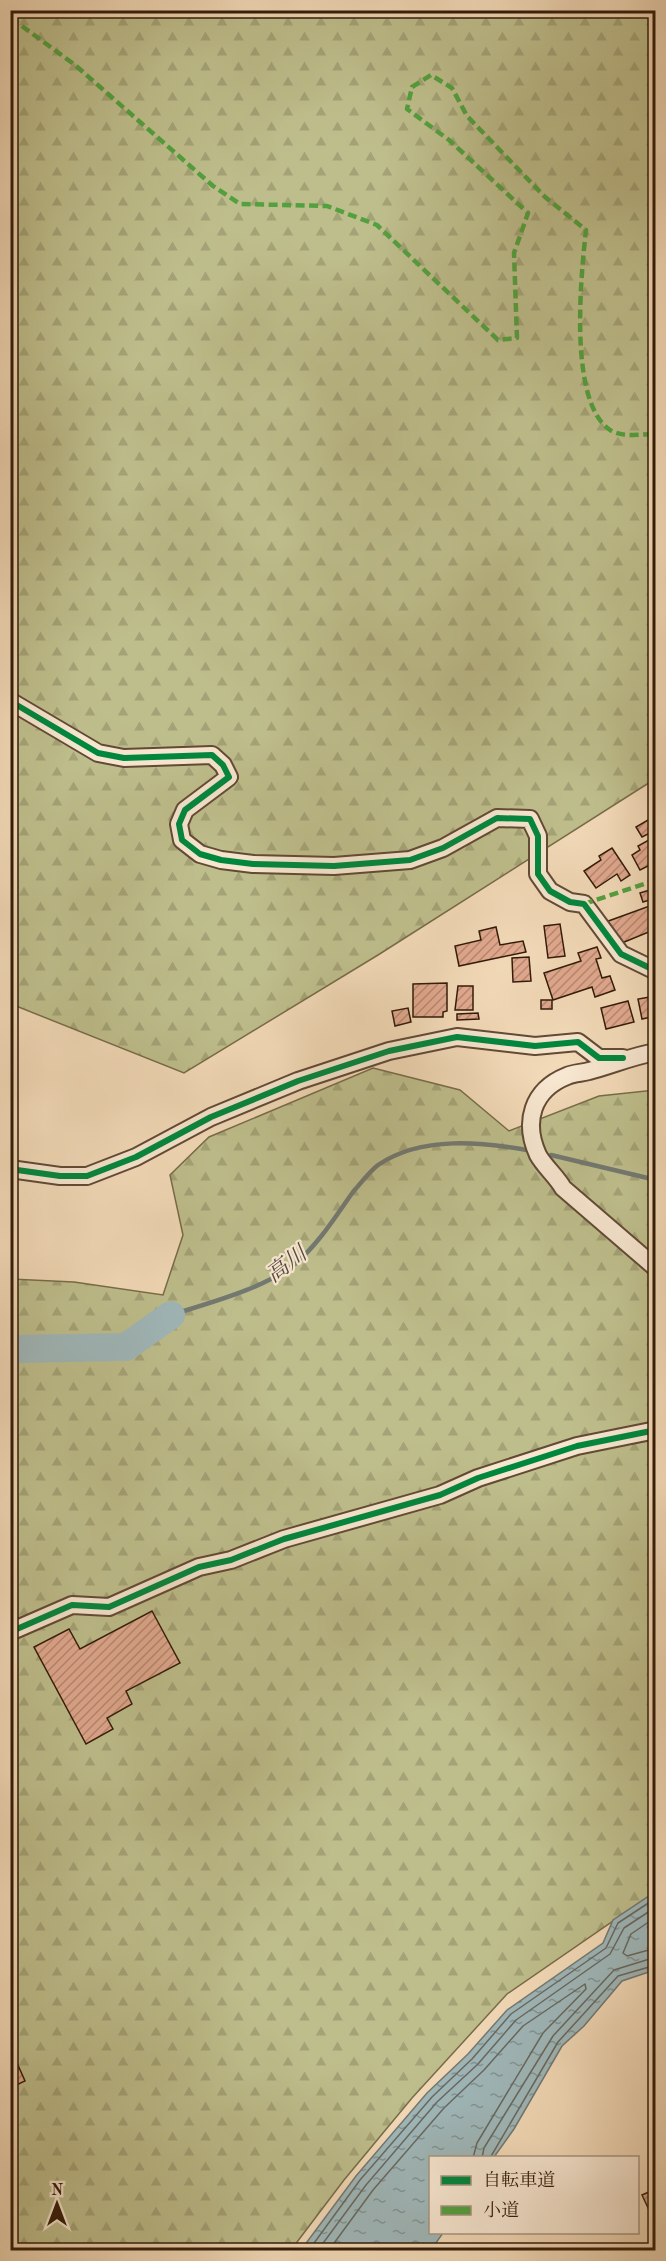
<svg xmlns="http://www.w3.org/2000/svg" width="666" height="2261" font-family="'Old Standard TT','Noto Serif JP',serif">
	<style>
		.forest { fill: url(#forest-firs); stroke: #786c4a; stroke-width: 1.5 }
		.water { fill: url(#water-ripples); stroke: #737972; stroke-width: 1.5 }
		.lines { fill: none; stroke-linecap: round; stroke-linejoin: round }
		.shore { stroke: #686960; stroke-width: 1.5 }
		.stream { stroke: #737972; stroke-width: 4.5 }
		.river { stroke: #9fb7b9; stroke-width: 28 }
		.building { fill: url(#building-hatch); stroke: #321b08; stroke-width: 1.5 }
		.street-casing { stroke: #624a34; stroke-width: 20 }
		.street { stroke: #f7e6d0; stroke-width: 16 }
		.quiet { stroke: #52a13e; stroke-width: 4.5; stroke-dasharray: 9 4.5; stroke-linecap: butt }
		.cycleway-casing { stroke: #f7e6d0; stroke-width: 10 }
		.cycleway { stroke: #00873e; stroke-width: 6 }
		.labels { text-anchor: middle; dominant-baseline: central; stroke-width: 4.5; stroke-linejoin: round; paint-order: stroke }
		.water-label { font-size: 22px; font-style: italic; fill: #534a3d; stroke: #f7e6d0 }
	</style>
	<defs>
		<pattern id="forest-firs" width="22" height="20" patternUnits="userSpaceOnUse" patternTransform="scale(1.5)"><rect width="22" height="20" fill="#bebe8c"/><path d="M5 1l3.5 6h-7zM16 11l3.5 6h-7z" fill="#a4a377"/></pattern>
		<pattern id="water-ripples" width="26" height="14" patternUnits="userSpaceOnUse" patternTransform="scale(1.5)"><rect width="26" height="14" fill="#9fb7b9"/><path d="M2 4q2-2 4 0t4 0M15 11q2-2 4 0t4 0" fill="none" stroke="#829494"/></pattern>
		<pattern id="building-hatch" width="6" height="6" patternUnits="userSpaceOnUse" patternTransform="scale(1.5)"><rect width="6" height="6" fill="#e1a88e"/><path d="M-1 1l2-2M0 6l6-6M5 7l2-2" fill="none" stroke="#b78872"/></pattern>
	</defs>
	<rect width="100%" height="100%" fill="#f2d9b7"/>
	<filter id="stains"><feTurbulence type="fractalNoise" baseFrequency=".00333" numOctaves="4"/><feColorMatrix values="0 0 0 0 .2 0 0 0 0 .09 0 0 0 0 .02 0 0 0 .5 -.17"/></filter>
	<radialGradient id="worn" r=".72"><stop offset=".6" stop-color="#630" stop-opacity="0"/><stop offset="1" stop-color="#630" stop-opacity=".3"/></radialGradient>
	<g class="forest">
		<polygon points="10,11 655,11 655,779 378,955 184,1073 11,1004"/>
		<polygon points="373,1068 460,1090 509,1131 599,1096 655,1090 655,1892 507,1994 412,2098 344,2180 291,2250 11,2250 11,1279 74,1282 163,1295 183,1235 170,1175 209,1137"/>
	</g>
	<polygon class="water" points="655,1892 655,1970 622,1981 584,2026 562,2046 514,2129 494,2157 430,2158 430,2232 443,2233 431,2250 301,2250 356,2176 427,2093 468,2054 507,2010 603,1943 613,1920"/>
	<g class="lines">
		<g class="shore">
			<polyline points="656,1917 631,1934 623,1953 627,1956 656,1948"/>
			<polyline points="482,2158 484,2148 553,2036 614,1970 656,1957"/>
			<polyline points="490,2158 558,2042 618,1976 656,1965"/>
			<polyline points="309,2250 360,2180 432,2097 472,2059 511,2014 606,1948 618,1923 656,1898"/>
			<polyline points="318,2250 366,2185 437,2102 478,2064 516,2020 610,1954 624,1928 656,1907"/>
			<polyline points="329,2250 373,2190 444,2108 484,2070 523,2026 585,1984 586,1989 543,2033 477,2143 473,2158"/>
		</g>
		<g class="stream">
			<polyline points="551,1155 656,1180"/>
			<path d="M171,1315c38,-12 95,-27 125,-52 24,-21 39,-46 57,-71 7,-8 16,-20 25,-27 44,-30 105,-23 154,-14"/>
		</g>
		<polyline class="river" points="10,1349 126,1347 171,1315"/>
	</g>
	<g class="building">
		<polygon points="648,820 654,831 642,837 636,827"/>
		<polygon points="656,836 656,862 640,870 632,855 640,850 638,846"/>
		<polygon points="612,848 630,875 621,881 617,874 596,888 584,871 601,860 599,856"/>
		<polygon points="656,888 656,898 643,902 640,893"/>
		<polygon points="655,904 656,929 617,945 603,923"/>
		<polygon points="560,924 565,956 548,958 544,926"/>
		<polygon points="496,927 500,945 523,941 526,952 459,966 455,946 481,940 479,931"/>
		<polygon points="597,947 601,958 596,959 602,978 610,976 615,990 595,997 592,987 553,1000 544,973 581,961 578,953"/>
		<polygon points="529,957 531,981 513,982 512,958"/>
		<polygon points="447,983 447,1011 443,1012 443,1017 413,1017 413,984"/>
		<polygon points="458,986 473,986 473,1010 455,1010"/>
		<polygon points="656,996 656,1016 642,1019 638,999"/>
		<rect x="541" y="1000" width="11" height="9"/>
		<polygon points="628,1001 634,1022 606,1029 601,1008"/>
		<polygon points="408,1008 411,1022 395,1026 392,1011"/>
		<polygon points="478,1013 479,1019 457,1020 457,1014"/>
		<polygon points="152,1611 180,1663 126,1691 132,1704 107,1718 113,1729 86,1744 34,1647 69,1629 80,1649"/>
		<polygon points="13,2054 25,2081 10,2088 10,2055"/>
		<polygon points="656,2189 656,2225 642,2195"/>
	</g>
	<g class="lines">
		<g class="street-casing">
			<g id="street">
				<polyline points="10,701 98,753 124,758 212,755 223,765 229,777 185,810 179,824 182,840 200,854 221,860 253,864 334,866 410,860 443,848 497,818 530,819 538,836 538,874 550,891 570,902 584,904 621,954 656,971"/>
				<path d="M656,1052c-24,4 -44,13 -67,19 -7,2 -16,2 -22,5 -35,14 -44,46 -29,79 6,11 19,22 25,33l93,80"/>
				<polyline points="10,1169 60,1176 87,1176 136,1157 211,1117 298,1081 389,1051 457,1037 535,1046 578,1042 599,1058 623,1058"/>
				<polyline points="10,1632 72,1605 109,1607 199,1567 231,1560 284,1539 440,1495 478,1478 577,1446 656,1430"/>
			</g>
		</g>
		<use href="#street" class="street"/>
		<g class="quiet">
			<path d="M11,18l64,47 138,121 27,18 87,2 50,19 121,115 19,-2 -3,-85 14,-40 -79,-73 -42,-31 5,-22 19,-12 21,13 15,28 78,81 41,33c-5,45 -18,172 24,200 12,8 32,4 46,4"/>
			<polyline points="584,904 656,880"/>
		</g>
		<g class="cycleway-casing">
			<g id="cycleway">
				<polyline points="10,701 98,753 124,758 212,755 223,765 229,777 185,810 179,824 182,840 200,854 221,860 253,864 334,866 410,860 443,848 497,818 530,819 538,836 538,874 550,891 570,902 584,904 621,954 656,971"/>
				<polyline points="10,1169 60,1176 87,1176 136,1157 211,1117 298,1081 389,1051 457,1037 535,1046 578,1042 599,1058 623,1058"/>
				<polyline points="10,1632 72,1605 109,1607 199,1567 231,1560 284,1539 440,1495 478,1478 577,1446 656,1430"/>
			</g>
		</g>
		<use href="#cycleway" class="cycleway"/>
	</g>
	<g class="labels">
		<g class="water-label">
			<text transform="translate(287 1265) rotate(-37)">高川</text>
		</g>
	</g>
	<rect width="666" height="2261" fill="none" stroke="#f2d9b7" stroke-width="36"/>
	<rect x="12" y="12" width="642" height="2237" fill="none" stroke="#321b08" stroke-width="3"/>
	<rect x="18" y="18" width="630" height="2225" fill="none" stroke="#321b08" stroke-width="1.5"/>
	<rect x="429" y="2156" width="210" height="78" fill="#f7e6d0" stroke="#a89580" stroke-width="1.5"/>
	<rect x="441" y="2176" width="30" height="9" fill="#00873e" stroke="#a89580" stroke-width="1.5"/>
	<text x="483" y="2186" font-size="18" fill="#321b08">自転車道</text>
	<rect x="441" y="2206" width="30" height="9" fill="#52a13e" stroke="#a89580" stroke-width="1.5"/>
	<text x="483" y="2216" font-size="18" fill="#321b08">小道</text>
	<g transform="translate(57 2204)" stroke="#f7e6d0" stroke-width="4.5" paint-order="stroke">
	<path d="M0-4.5L10 22L0 15L-10 22Z" fill="#321b08"/>
	<text y="-9" font-size="16" font-weight="bold" text-anchor="middle" fill="#321b08">N</text>
	</g>
	<rect width="100%" height="100%" filter="url(#stains)"/>
	<rect width="100%" height="100%" fill="url(#worn)"/>
</svg>
